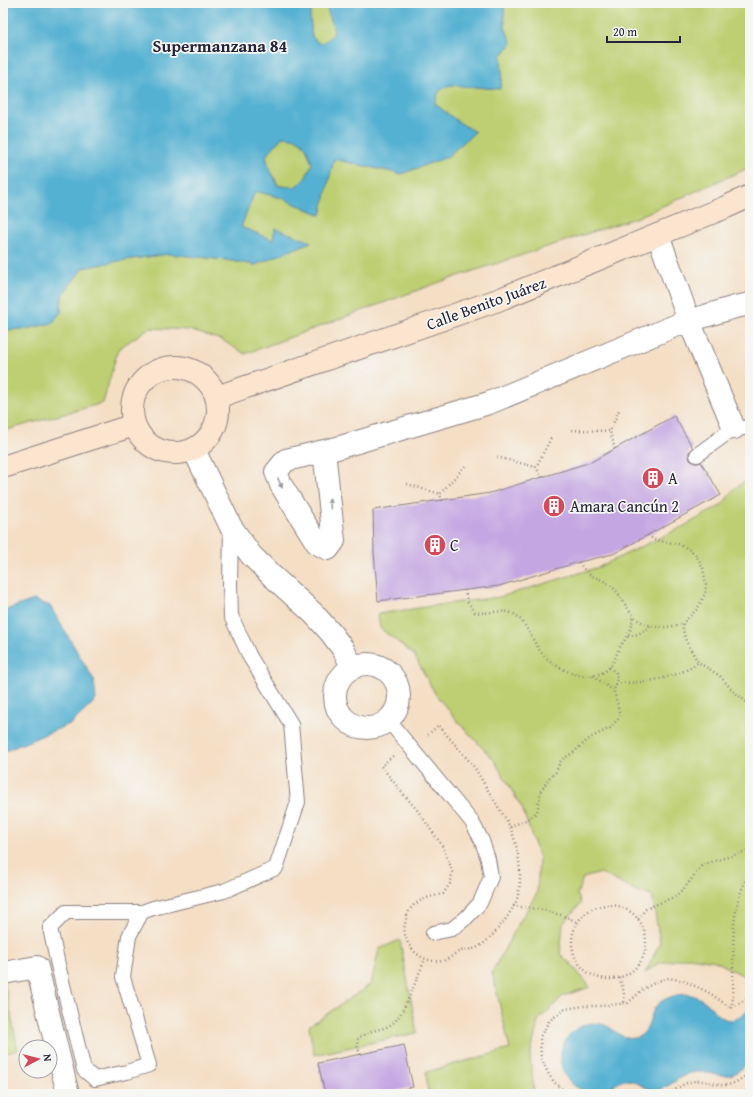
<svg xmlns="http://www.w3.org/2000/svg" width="753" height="1097" font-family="'Gentium Book Plus',serif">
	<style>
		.green { fill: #bdcf72; stroke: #707856 }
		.sand { fill: #eeda9e; stroke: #887e6c }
		.water { fill: #54b1d2; stroke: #3b6a86; fill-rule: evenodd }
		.building { fill: #c4a6e2 }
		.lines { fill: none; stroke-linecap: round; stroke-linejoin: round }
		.lane-casing { stroke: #8b8080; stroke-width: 16 }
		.street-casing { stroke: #8b8080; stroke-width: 24 }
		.secondary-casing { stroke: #8b8080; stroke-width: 24 }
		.path { stroke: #8b8080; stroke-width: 2.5; stroke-dasharray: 1 3; stroke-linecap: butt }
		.lane { stroke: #fff; stroke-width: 14 }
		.street { stroke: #fff; stroke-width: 22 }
		.secondary { stroke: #fce5cf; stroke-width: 22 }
		.oneway { fill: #9c9ca7 }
		.labels { text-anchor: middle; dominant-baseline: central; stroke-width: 3.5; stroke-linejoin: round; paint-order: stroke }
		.street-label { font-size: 16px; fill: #22223b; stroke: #f6f6f2 }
		.poi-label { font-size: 16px; fill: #22223b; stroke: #f6f6f2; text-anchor: start }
		.neighbourhood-label { font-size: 17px; font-weight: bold; fill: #22223b; stroke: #f6f6f2 }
	</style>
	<rect width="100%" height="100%" fill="#f6f6f2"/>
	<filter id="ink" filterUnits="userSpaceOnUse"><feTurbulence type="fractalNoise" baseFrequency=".025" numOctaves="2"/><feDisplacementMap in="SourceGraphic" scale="8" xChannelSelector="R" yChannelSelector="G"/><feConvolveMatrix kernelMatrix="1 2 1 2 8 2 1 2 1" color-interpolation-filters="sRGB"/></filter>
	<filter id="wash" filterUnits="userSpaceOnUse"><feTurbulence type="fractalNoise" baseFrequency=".012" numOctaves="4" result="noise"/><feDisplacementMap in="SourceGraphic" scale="16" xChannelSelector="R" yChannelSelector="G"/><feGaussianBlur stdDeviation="0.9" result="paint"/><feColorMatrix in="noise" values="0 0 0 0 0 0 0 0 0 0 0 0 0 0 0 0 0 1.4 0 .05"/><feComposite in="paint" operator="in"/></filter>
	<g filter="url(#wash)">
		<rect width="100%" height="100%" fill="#f4dec4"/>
		<g class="green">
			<polygon points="315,3 325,3 333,26 334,33 327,40 320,44 312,37 310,17 313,5"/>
			<polygon points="504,3 750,3 750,167 638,217 437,283 245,354 222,340 189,330 149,328 118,349 103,403 3,431 3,330 26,329 52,323 61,312 62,295 83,268 118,261 169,254 226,260 255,265 311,242 275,229 273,240 241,227 255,191 282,198 321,215 333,159 401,174 447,157 475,132 457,121 435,104 439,90 450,85 500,89 502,73 501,56 512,43 505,28"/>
			<polygon points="282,137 297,138 306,146 312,164 305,179 295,187 279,186 269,168 266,156"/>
			<polygon points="750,481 750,979 715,961 689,957 657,964 645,973 660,943 652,895 637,892 601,873 583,878 577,894 581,903 563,924 560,954 572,965 590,987 563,996 538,1021 530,1057 534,1090 529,1094 428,1094 426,1072 510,1049 492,972 520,921 537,893 539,857 522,808 494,760 460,724 436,695 414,655 380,628 378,614 452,603 500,597 599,567 684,526 722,505 734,489 744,482"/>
			<polygon points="400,940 417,1033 314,1055 309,1026 371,984 379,949"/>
			<polygon points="3,980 4,980 18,1050 3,1054"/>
		</g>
		<path class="sand" d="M750,1088v6h-58c12,-8 32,1 46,-1 4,-1 8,-3 12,-5z"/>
		<g class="water">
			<path d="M3,3h312l-3,2 -2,12 2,20 8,7 7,-4 7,-7 -1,-7 -8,-23h179l1,25 7,15 -11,13 1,17 -2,16 -50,-4 -11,6 -4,13 22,17 18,11 -28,25 -46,17 -67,-15 -13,56 -39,-17 -27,-7 -14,36 32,13 2,-12 36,14 -56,23 -29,-5 -57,-6 -51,7 -35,7 -21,27 -1,17 -9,11 -26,6 -23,1zM282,137c23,1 23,7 30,27l-7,15 -10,8 -17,-1 -9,-18 -3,-12z"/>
			<polygon points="34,600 50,606 94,680 96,700 72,723 3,752 3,611"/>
			<path d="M686,994c6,1 10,2 15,5 8,4 12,12 19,17 12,9 23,1 30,-9v55c-6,4 -11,10 -17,12 -14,5 -28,-5 -42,-1 -12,3 -21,14 -32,17 -14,2 -23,-12 -35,-10 -6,2 -10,6 -16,9 -7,3 -16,4 -23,2 -31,-9 -33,-52 -3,-65 10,-5 23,-3 31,4 7,5 13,10 22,8 16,-4 13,-24 23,-34 8,-7 18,-9 28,-10z"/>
		</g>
		<g id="blocks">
			<g class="building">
				<polygon points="674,416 693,448 689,452 689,456 690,460 694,463 698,463 701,462 721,495 613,554 579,562 499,586 378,601 374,552 373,510 490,493 591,462"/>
				<polygon points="404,1045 413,1087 384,1094 325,1094 318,1063"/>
			</g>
		</g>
	</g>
	<g filter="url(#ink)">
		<use href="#blocks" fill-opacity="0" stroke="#8b8080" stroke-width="1"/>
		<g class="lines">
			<g class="lane-casing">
				<g id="lane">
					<polyline points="697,455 734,428 750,428"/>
					<polyline points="388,720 472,822 482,841 488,859 491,877 480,903 466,918 452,929 433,933"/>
					<polyline points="142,912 66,912 50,928 58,965 84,1070 95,1079 112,1075 127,1072 149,1065 123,977 129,936 142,912 153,908 224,891 276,868 298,802 291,724 250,657 231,616 230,585 231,528"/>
				</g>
			</g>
			<g class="street-casing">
				<g id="street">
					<polyline points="658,235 689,321 734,428"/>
					<polyline points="194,450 231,527 251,555 272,576 313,613 331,633 343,649 353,668"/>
					<polyline points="324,451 334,541 328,549 317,543 281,485 276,472 286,460 337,448 489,403 682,323 735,307 750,304"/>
					<circle cx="367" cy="696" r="32"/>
					<polyline points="3,973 37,967 68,1094"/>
				</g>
			</g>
			<g class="secondary-casing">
				<g id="secondary">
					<circle cx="175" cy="410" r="43"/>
					<polyline points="217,397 498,300 726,207 750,196"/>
					<polyline points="3,467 134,425"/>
				</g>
			</g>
			<g class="path">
				<polyline points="572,430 610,431"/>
				<polyline points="615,449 610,431 619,410"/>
				<polyline points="497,457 536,467"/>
				<polyline points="542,478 536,467 551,438"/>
				<polyline points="407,484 440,494"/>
				<polyline points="442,501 440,494 465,466"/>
				<polyline points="648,535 654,540 678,544 687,548 695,554 700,562 703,568 706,585 705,594 701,602 697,609 683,623 683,630 686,641 698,662 720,676 732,690 750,705"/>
				<path d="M579,562c10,18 19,13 32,24 9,7 13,18 20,27 12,16 35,17 52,10"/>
				<path d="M465,590l2,11 8,11c12,3 28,-4 39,2 11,7 16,21 23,32 7,13 20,21 32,26 13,6 31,6 41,-5 5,-6 7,-15 11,-22 7,-9 13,-18 11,-30"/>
				<path d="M628,636c8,0 16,-5 23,-10"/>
				<polyline points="593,676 613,690"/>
				<path d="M616,684c8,-2 17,-1 25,-2 17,-2 45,-8 57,-20"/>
				<path d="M393,756l-12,10 19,24 18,21 25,36 7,18 2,7 -1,10 -8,12c-11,2 -19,4 -28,10 -5,4 -8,10 -9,15 -7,23 12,45 37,42 7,-2 11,-8 18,-10 5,-2 10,-1 15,-3 9,-4 18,-14 24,-22 7,-8 16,-21 18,-31 5,-21 0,-49 -8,-68 -5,-11 -13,-21 -19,-32 -6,-9 -11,-19 -17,-28 -11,-14 -24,-27 -35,-42l-13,11"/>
				<polyline points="510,827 528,819 537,812 541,791 549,778 556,772 560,762 563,759 574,752 590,738 610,728 619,718 619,711 614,691 617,678 616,673 609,667"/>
				<circle cx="609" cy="942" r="37"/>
				<polyline points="513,906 539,909 561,915 578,922"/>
				<polyline points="638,919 646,909 676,896 687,885 702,865 750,850"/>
				<path d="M619,978c4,9 6,16 5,26"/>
				<path d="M731,1008c3,-11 2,-23 2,-34 1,-38 -3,-67 17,-102"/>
				<path d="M360,1055l-3,-10 1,-7c4,-2 8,-4 11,-6 8,-3 17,-3 24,-9 12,-10 25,-48 32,-64"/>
				<polyline points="566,1094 567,1093 555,1083 549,1075 541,1058 540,1037 549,1021 565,1009 583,1006 602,1006 628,1003 643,989 658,981 669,978 684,981 708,992 731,1008 750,997"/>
				<path d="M616,1094c9,-4 13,-3 22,0"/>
				<path d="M669,1094c9,-6 17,-13 28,-13 9,-1 17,3 25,4 11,1 21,-7 28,-13"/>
			</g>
			<use href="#lane" class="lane"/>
			<use href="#street" class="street"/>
			<use href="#secondary" class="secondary"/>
		</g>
		<defs><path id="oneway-solid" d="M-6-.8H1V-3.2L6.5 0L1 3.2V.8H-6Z"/></defs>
		<g class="oneway">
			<use href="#oneway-solid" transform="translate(280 483) rotate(66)"/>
			<use href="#oneway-solid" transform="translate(330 504) rotate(-96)"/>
		</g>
	</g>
	<defs>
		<g id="building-disc" transform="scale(1.15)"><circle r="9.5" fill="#d1495b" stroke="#f6f6f2"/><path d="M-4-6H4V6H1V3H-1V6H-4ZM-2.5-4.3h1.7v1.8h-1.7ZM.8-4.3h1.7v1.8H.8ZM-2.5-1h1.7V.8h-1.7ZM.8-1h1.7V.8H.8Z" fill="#fff"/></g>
	</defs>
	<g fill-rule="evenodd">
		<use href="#building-disc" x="653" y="478"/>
		<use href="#building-disc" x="554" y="506"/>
		<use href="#building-disc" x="435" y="545"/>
	</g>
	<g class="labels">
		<g class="street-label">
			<text transform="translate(486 303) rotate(-20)">Calle Benito Juárez</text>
		</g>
		<g class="poi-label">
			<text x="668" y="478">A</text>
			<text x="570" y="506">Amara Cancún 2</text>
			<text x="450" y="545">C</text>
		</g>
		<g class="neighbourhood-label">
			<text x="220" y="45">Supermanzana 84</text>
		</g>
	</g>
	<rect width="753" height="1097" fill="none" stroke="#f6f6f2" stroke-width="16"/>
	<g transform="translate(38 1059) rotate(83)"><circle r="19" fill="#f6f6f2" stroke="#a1a1a9"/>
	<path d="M0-3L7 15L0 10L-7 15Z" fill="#d1495b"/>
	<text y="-6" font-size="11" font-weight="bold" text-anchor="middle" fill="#22223b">N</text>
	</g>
	<path d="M607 36v6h73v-6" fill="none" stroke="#22223b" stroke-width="2"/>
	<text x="613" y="36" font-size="12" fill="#22223b" stroke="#f6f6f2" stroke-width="3" paint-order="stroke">20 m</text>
</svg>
